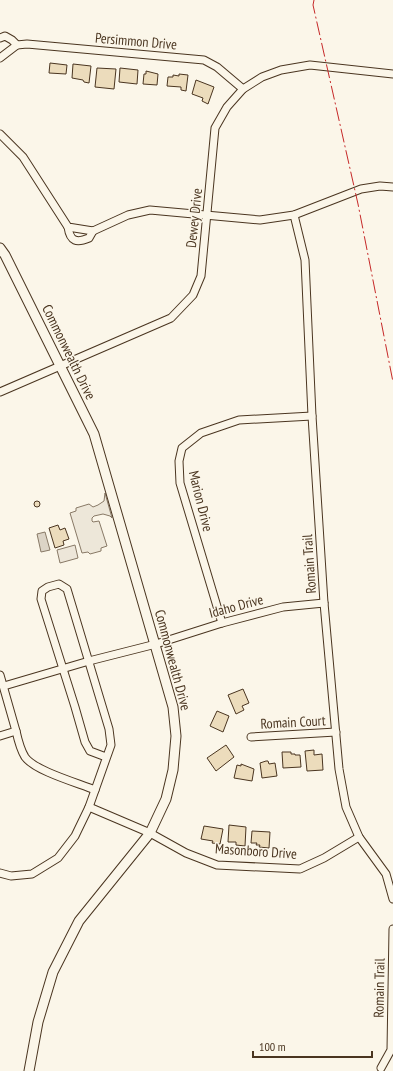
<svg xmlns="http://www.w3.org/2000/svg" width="393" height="1071" font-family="'PT Sans Narrow',sans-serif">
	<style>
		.green { fill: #ede6d9; stroke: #887966 }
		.parking { fill: #ede7d9; stroke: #887966 }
		.water { fill: #dcd4c6; stroke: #887966 }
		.building { fill: #ecdcbc; stroke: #4a3520 }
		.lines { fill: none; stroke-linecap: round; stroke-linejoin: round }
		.minor-casing { stroke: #4a3520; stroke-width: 9 }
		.tertiary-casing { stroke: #4a3520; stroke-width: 11 }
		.minor { stroke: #fbf6e9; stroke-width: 7 }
		.tertiary { stroke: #fbf6e9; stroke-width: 9 }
		.power { stroke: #c62828; stroke-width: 1; stroke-dasharray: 14 3 2 3; stroke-linecap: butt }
		.labels { text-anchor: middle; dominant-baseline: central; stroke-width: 3; stroke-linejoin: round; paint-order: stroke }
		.street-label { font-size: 14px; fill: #4a3520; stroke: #fbf6e9 }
	</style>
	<rect width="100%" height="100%" fill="#fbf6e9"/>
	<polygon class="green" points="75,545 78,558 60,563 57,550"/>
	<polygon class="parking" points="105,493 112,518 110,516 103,514 94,516 92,518 92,521 93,522 99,521 107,546 101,548 101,551 90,554 88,552 82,553 70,513 76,511 76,508 89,504 93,507 98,505 104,501"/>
	<polygon class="water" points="45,532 50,550 41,552 37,534"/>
	<g class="building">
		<polygon points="50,63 67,65 66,74 49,73"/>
		<polygon points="73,64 91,66 89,83 84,82 83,80 72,78"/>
		<polygon points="97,68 116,69 114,89 95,87"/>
		<polygon points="120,68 138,70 137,84 119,82"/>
		<polygon points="146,71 158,74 157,85 143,84 144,74 146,74"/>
		<polygon points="179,74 188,75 186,91 181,90 181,87 167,86 168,77 173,77 173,75 179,76"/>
		<polygon points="196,80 214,87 208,104 202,101 203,98 192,94"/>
		<circle cx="37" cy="504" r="3"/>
		<polygon points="58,525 60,530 65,528 69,539 63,541 64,545 55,548 49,528"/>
		<polygon points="243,689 249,703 242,706 244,710 236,714 228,695"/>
		<polygon points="217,711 229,716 223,732 210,726"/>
		<polygon points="226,745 234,757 216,771 207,758"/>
		<polygon points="314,750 314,755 322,754 323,770 307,771 305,751"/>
		<polygon points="282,752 291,752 291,754 295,754 295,755 300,755 301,767 283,768"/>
		<polygon points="266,761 268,761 269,764 275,763 277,776 262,778 260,763"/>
		<polygon points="241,764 254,769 252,781 234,778 237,765 241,766"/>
		<polygon points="229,825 246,827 245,846 236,845 236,842 228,842"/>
		<polygon points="204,826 223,829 220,844 212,843 213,841 201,839"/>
		<polygon points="252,831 270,832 269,848 259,847 260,845 256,845 257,843 251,843"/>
	</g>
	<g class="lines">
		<g class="minor-casing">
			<g id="minor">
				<polyline points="0,38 5,36 12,40 17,45"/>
				<polyline points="0,58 17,45 27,44 204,60 217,67 243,89"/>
				<polyline points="0,134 23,157 68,227 93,231 128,215 150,210 260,220 294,215 361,189 380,186 393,187"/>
				<polyline points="294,215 305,260 312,416 324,603 339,769 346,807 359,837 386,874 393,899"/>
				<path d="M68,227c2,15 9,16 21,11l4,-7"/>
				<polyline points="0,392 171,318 193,295 201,276 215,128 227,107 243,89 262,77 281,70 310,65 393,74"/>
				<polyline points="222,623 180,483 179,461 182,448 201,433 239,420 312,416"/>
				<polyline points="0,675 16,731 0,736"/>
				<polyline points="4,686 89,661 156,644 222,623 283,607 324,603"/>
				<path d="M16,731c2,9 4,18 9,26 10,14 53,26 70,33"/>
				<polyline points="251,737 336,732"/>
				<polyline points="89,807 150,833 186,853 217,865 300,869 324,858 359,837"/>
				<polyline points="0,873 11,876 32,874 58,858 75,836 89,807 111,745 109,729 67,589 59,584 48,587 42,591 41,599 75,707 85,742 90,751 106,757"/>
				<polyline points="381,1068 391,1050 393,929"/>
			</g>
		</g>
		<g class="tertiary-casing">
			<polyline id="tertiary" points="0,248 5,255 94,434 173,707 176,736 173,770 166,799 150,833 79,921 53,972 38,1022 29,1071"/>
		</g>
		<use href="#minor" class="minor"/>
		<use href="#tertiary" class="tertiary"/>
		<polyline class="power" points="314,0 313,5 358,204 393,382"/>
	</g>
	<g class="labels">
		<g class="street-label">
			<text transform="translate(136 41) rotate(5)">Persimmon Drive</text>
			<text transform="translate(194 218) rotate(-84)">Dewey Drive</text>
			<text transform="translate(69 352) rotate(64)">Commonwealth Drive</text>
			<text transform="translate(201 501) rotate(76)">Marion Drive</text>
			<text transform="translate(309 564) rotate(-94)">Romain Trail</text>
			<text transform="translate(236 606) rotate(-15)">Idaho Drive</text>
			<text transform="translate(173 660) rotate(75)">Commonwealth Drive</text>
			<text transform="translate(293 722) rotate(-3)">Romain Court</text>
			<text transform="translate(256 851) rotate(4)">Masonboro Drive</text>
			<text transform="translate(379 988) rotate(-89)">Romain Trail</text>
		</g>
	</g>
	<path d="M253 1051v6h119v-6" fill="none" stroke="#4a3520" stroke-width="2"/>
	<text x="259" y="1051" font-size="12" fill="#4a3520" stroke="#fbf6e9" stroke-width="3" paint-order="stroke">100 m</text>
</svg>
